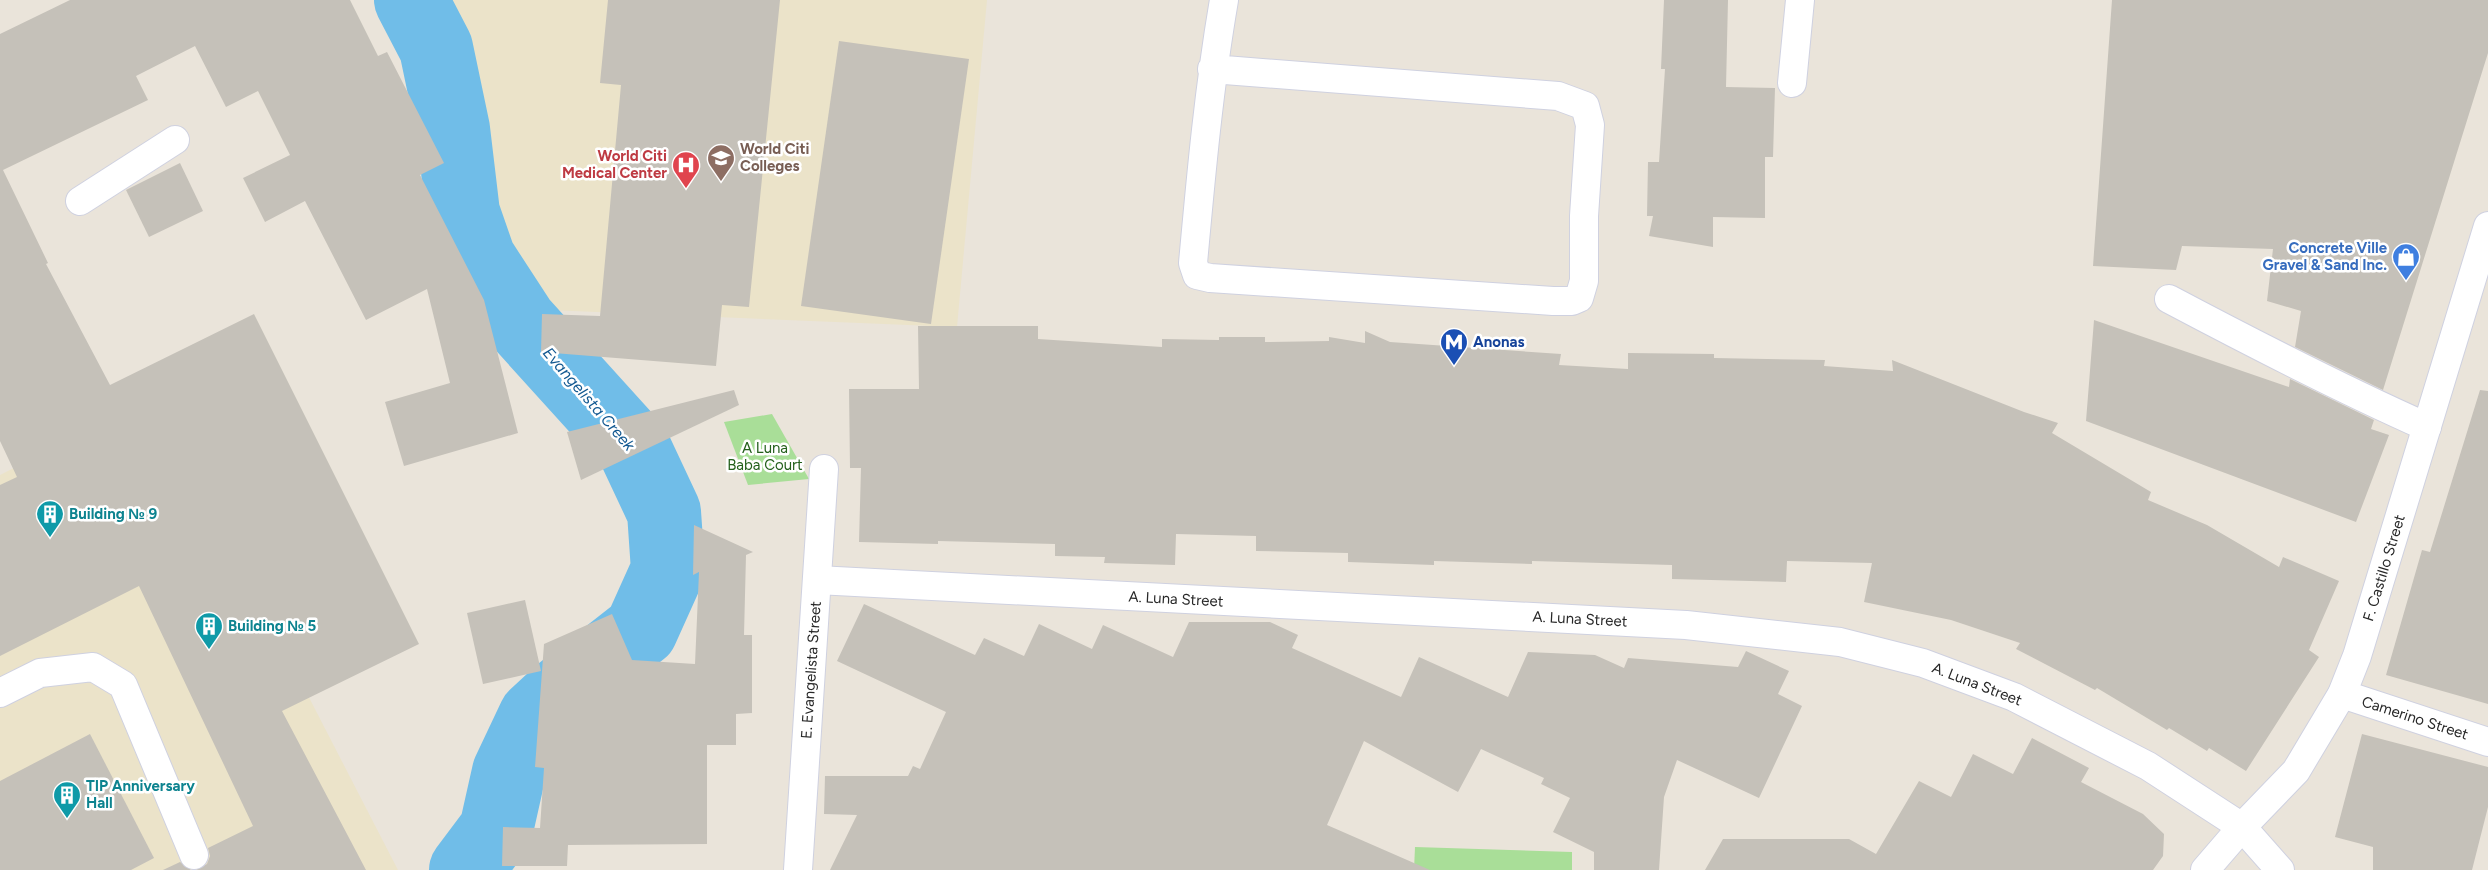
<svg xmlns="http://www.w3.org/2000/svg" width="2488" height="870" font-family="Figtree,sans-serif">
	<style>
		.education { fill: #ebe3c9 }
		.green { fill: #a9de98 }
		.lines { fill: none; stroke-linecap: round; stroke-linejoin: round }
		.river { stroke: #70bde8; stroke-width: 74 }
		.building { fill: #c5c1b9 }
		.minor-casing { stroke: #cfd1e0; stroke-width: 30 }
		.minor { stroke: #fff; stroke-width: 28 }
		.labels { text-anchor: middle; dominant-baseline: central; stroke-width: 5; stroke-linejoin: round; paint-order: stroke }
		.education-label { font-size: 15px; font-weight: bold; fill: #785e54; stroke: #fff; text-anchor: start }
		.health-label { font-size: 15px; font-weight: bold; fill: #be3a42; stroke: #fff; text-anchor: end }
		.shop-label { font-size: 15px; font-weight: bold; fill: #366cbe; stroke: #fff; text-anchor: end }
		.transit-label { font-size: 15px; font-weight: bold; fill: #164399; stroke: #fff; text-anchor: start }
		.park-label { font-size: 15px; fill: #24601c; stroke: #fff }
		.culture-label { font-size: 15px; font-weight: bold; fill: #0d838f; stroke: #fff; text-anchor: start }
		.street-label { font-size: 15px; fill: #282828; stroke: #fff }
		.water-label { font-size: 16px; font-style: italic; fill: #135991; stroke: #fff }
	</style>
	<rect width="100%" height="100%" fill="#eae4da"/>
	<g class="education">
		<polygon points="433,0 987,0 957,327 525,309 480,230 453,54"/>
		<polygon points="154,397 398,870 0,870 0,475"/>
	</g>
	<g class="green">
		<polygon points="772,414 809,479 748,485 724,422"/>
		<polygon points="1415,847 1572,852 1572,870 1414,870"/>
	</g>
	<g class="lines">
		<polyline class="river" points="411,0 436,48 453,129 463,213 479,259 520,322 634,448 664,512 668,570 641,630 562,692 535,717 509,772 496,830 466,870"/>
	</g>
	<g class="building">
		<polygon points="70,0 350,0 378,56 387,52 444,163 420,175 484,300 518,433 404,466 385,402 450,383 427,289 366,320 305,201 265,222 243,178 290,155 258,91 226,107 195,46 136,76 148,100 3,170 48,263 46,264 110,385 254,314 419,644 282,711 366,870 196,870 207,864 210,856 208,848 253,826 139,586 0,656 0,485 17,477 0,441 0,34"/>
		<polygon points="608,0 780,0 749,307 722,305 716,366 541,352 542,314 600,316 621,85 600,83"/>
		<polygon points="1664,0 1728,0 1726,87 1775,88 1773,157 1765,157 1765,218 1713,217 1713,247 1649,236 1653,216 1647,216 1648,162 1659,162 1665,69 1661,69"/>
		<polygon points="2112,0 2488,0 2488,53 2383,390 2295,347 2301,311 2267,301 2273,249 2182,246 2176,270 2093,266"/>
		<polygon points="839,41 969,59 931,324 801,306"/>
		<polygon points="180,163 203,211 149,237 126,190"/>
		<polygon points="2094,320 2289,387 2290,379 2374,420 2371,429 2389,435 2356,522 2086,421"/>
		<polygon points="918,326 1038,326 1038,339 1162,347 1162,339 1219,340 1219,337 1265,337 1265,342 1329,341 1329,337 1365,343 1365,331 1390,342 1561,354 1559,365 1628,369 1628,353 1714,354 1714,358 1825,360 1824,366 1893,371 1892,360 2024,412 2058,423 2052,433 2151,492 2148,500 2207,525 2279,567 2283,557 2339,581 2309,650 2319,657 2246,771 2209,748 2207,751 2169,728 2167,730 2097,688 2095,690 2016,649 2020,643 1951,620 1864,602 1872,563 1787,561 1786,582 1672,579 1672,565 1532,561 1532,564 1434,561 1434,565 1348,562 1348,553 1256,551 1256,536 1176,534 1175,565 1104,563 1105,557 1055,556 1055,544 938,541 938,544 859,542 861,468 850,468 849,389 919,389"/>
		<polygon points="734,390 739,405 581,480 567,432"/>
		<polygon points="2480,390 2488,391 2488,704 2386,675 2422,550 2430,552"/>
		<polygon points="694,525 753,552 746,555 744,635 752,635 752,713 736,714 736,745 707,745 707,844 568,845 567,866 502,866 503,827 540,828 544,768 535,767 544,644 612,614 632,660 695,664 699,572 693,575"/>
		<polygon points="525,600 541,671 483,684 467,613"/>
		<polygon points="864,604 975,655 984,638 1024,656 1039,624 1092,649 1103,625 1173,657 1189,622 1270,622 1298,635 1292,648 1401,697 1419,657 1508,697 1528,652 1595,655 1624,668 1628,658 1738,667 1746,651 1789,671 1778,694 1802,706 1759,798 1677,760 1664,797 1659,870 1594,870 1594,852 1553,832 1570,798 1541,784 1544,778 1481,749 1458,792 1364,741 1327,825 1430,870 830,870 857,815 824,814 825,776 908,776 913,766 920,769 946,712 837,661"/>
		<polygon points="90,734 154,858 131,870 0,870 0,781"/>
		<polygon points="2362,734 2488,767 2488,807 2472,870 2373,870 2373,847 2335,837"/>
		<polygon points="2032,738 2089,768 2081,782 2143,814 2164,834 2163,856 2153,870 1705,870 1723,839 1849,839 1876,854 1919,781 1951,797 1973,754 2013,774"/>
		<polygon points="180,862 191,870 163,870"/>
	</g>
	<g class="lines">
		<g class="minor-casing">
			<g id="minor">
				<path d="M1212,69l346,27 27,10 5,19 -6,91v65l-5,17 -7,3h-19l-343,-23 -13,-3 -4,-12c8,-88 16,-176 31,-263"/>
				<polyline points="1792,83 1800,0"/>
				<polyline points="80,201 175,140"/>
				<path d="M2169,299c85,45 170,89 258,128"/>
				<polyline points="817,580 1686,625 1840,642 1923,663 2014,697 2148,766 2242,827 2280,870"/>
				<polyline points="0,693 40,673 93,667 123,685 194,855"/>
				<polyline points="2342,694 2488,742"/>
				<polyline points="798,870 824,469"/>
				<polyline points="2205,870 2242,827 2296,771 2342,694 2357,656 2488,226"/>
			</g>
		</g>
		<use href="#minor" class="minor"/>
	</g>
	<defs>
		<g id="university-pin" transform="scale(1.4375)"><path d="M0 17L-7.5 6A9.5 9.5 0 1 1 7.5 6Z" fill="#8d6e63" stroke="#fff"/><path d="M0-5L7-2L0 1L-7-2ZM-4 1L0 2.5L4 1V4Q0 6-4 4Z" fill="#fff"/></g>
		<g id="hospital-pin" transform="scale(1.4375)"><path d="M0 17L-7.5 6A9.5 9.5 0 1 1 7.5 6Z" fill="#e0444e" stroke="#fff"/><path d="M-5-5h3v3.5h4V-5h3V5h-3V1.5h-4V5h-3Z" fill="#fff"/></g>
		<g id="shop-pin" transform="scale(1.4375)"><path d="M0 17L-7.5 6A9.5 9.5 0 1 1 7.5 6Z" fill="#3f7fe0" stroke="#fff"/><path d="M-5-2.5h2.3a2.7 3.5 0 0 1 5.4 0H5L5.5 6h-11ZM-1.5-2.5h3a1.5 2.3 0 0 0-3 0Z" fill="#fff"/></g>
		<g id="metro-pin" transform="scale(1.4375)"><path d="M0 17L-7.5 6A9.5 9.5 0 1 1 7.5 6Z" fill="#1a4fb4" stroke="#fff"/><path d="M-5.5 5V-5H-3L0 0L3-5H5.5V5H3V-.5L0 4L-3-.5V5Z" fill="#fff"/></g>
		<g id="building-pin" transform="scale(1.4375)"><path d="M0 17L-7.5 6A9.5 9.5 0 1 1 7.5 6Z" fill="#0f9aa8" stroke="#fff"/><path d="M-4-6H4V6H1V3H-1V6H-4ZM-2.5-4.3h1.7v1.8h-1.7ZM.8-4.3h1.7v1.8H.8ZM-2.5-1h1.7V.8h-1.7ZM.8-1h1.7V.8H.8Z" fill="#fff"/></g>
	</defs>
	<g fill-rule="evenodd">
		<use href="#university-pin" x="721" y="158"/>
		<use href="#hospital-pin" x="686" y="165"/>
		<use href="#shop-pin" x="2406" y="257"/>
		<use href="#metro-pin" x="1454" y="342"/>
		<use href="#building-pin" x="50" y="514"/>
		<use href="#building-pin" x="209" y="626"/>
		<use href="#building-pin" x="67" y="795"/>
	</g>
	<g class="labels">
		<g class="education-label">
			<text x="740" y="149">World Citi<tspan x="740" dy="17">Colleges</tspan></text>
		</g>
		<g class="health-label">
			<text x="667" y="156">World Citi<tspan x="667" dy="17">Medical Center</tspan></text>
		</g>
		<g class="shop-label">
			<text x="2387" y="248">Concrete Ville<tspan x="2387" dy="17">Gravel &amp; Sand Inc.</tspan></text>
		</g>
		<g class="transit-label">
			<text x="1473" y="342">Anonas</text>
		</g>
		<g class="park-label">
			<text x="765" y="448">A Luna<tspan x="765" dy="17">Baba Court</tspan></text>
		</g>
		<g class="culture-label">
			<text x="69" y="514">Building № 9</text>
			<text x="228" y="626">Building № 5</text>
			<text x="86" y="786">TIP Anniversary<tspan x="86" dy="17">Hall</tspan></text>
		</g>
		<g class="street-label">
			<text transform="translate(2384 568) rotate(-73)">F. Castillo Street</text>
			<text transform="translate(1176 599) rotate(3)">A. Luna Street</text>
			<text transform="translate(1580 619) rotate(3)">A. Luna Street</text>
			<text transform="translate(811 670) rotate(-86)">E. Evangelista Street</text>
			<text transform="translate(1977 684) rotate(21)">A. Luna Street</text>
			<text transform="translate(2415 718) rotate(18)">Camerino Street</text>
		</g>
		<g class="water-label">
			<text transform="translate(589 399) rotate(49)">Evangelista Creek</text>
		</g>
	</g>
</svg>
